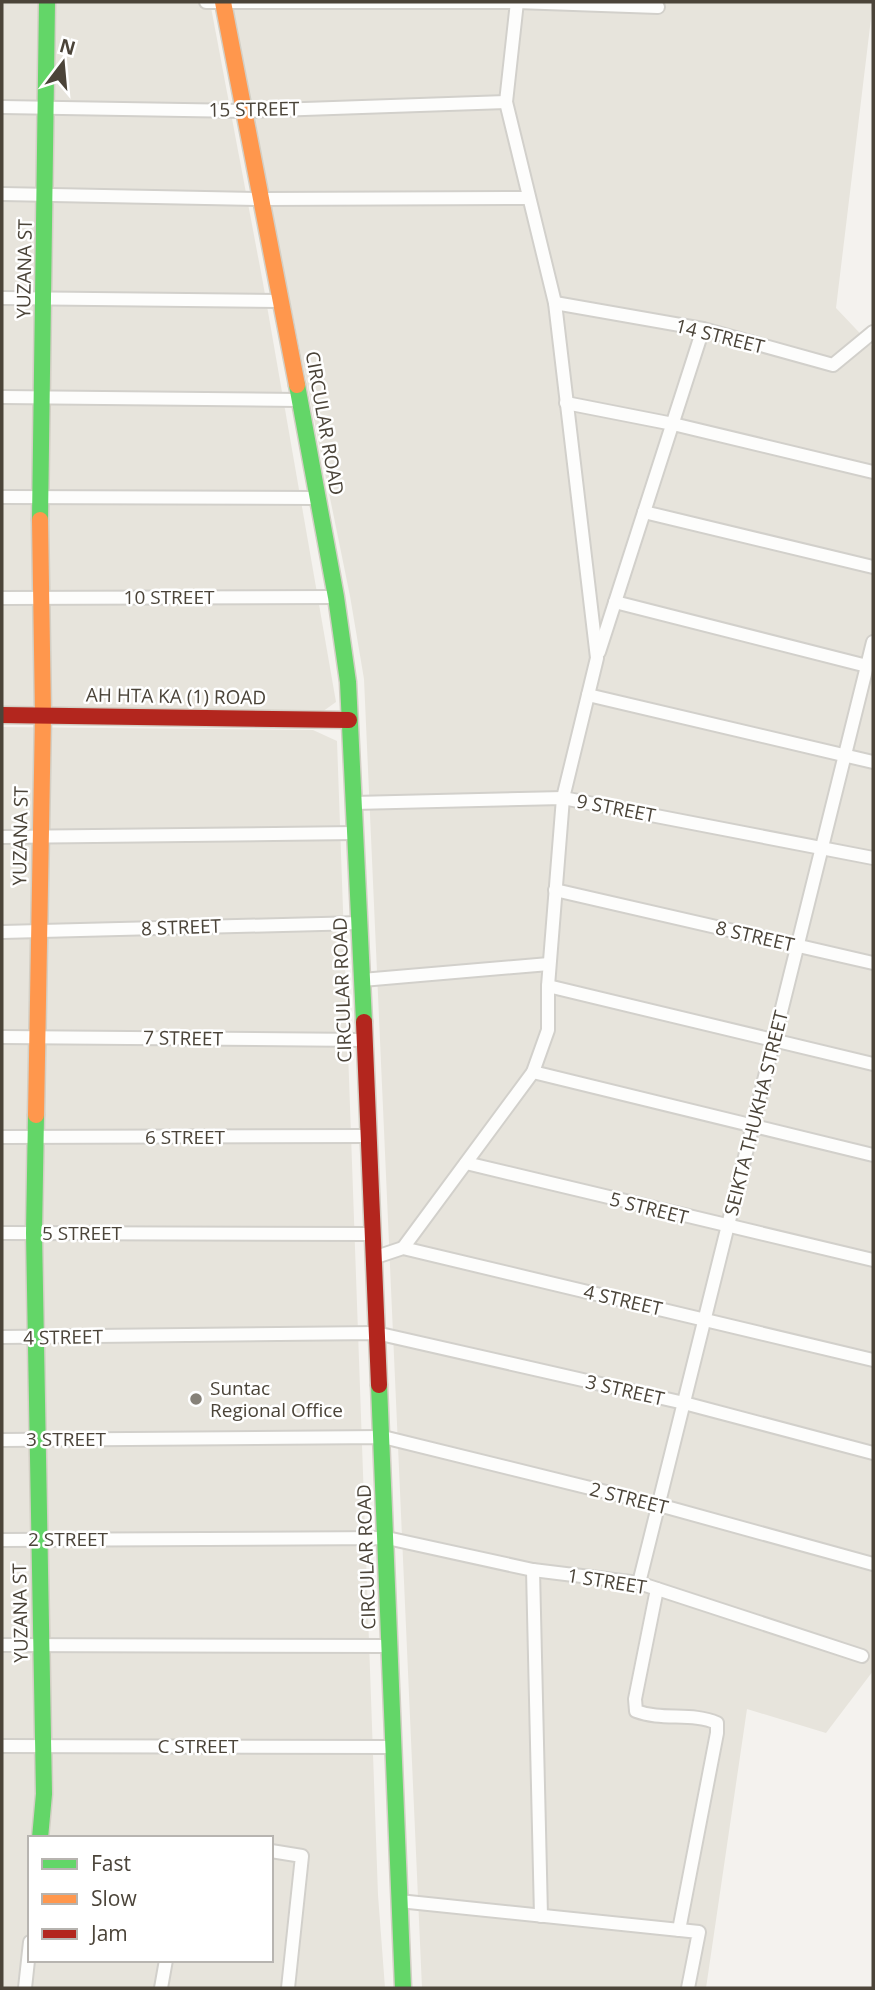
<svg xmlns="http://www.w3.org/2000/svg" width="875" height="1990" font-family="'Open Sans',sans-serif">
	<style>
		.residential { fill: #e7e4dc; fill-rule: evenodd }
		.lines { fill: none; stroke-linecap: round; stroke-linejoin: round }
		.street-casing { stroke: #d2d0cb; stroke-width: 16 }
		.fast-casing { stroke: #d3cfc5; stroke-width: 19 }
		.slow-casing { stroke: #d3cfc5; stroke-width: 19 }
		.jam-casing { stroke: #d3cfc5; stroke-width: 19 }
		.street { stroke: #fdfdfc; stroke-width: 12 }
		.fast { stroke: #63d668; stroke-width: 16 }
		.slow { stroke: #ff974d; stroke-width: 16 }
		.jam { stroke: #b3261e; stroke-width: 16 }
		.poi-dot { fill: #868178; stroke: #fff; stroke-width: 2.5 }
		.labels { text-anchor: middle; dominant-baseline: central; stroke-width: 5; stroke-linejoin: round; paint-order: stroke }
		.street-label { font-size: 19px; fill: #4b4439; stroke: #fff }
		.poi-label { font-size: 19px; fill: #4b4439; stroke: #fff; text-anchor: start }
	</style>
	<rect width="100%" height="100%" fill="#f4f2ee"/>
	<g class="residential">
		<polygon points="2,2 210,2 263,283 336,702 322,712 2,709"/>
		<polygon points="229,2 873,2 836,308 873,347 873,1671 826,1733 747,1709 706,1988 422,1988 364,679 350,596"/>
		<path d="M2,727l311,3 24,11 41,1154 7,93h-383zM30,1838h241v122h-241z"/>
	</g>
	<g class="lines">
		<g class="street-casing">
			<g id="street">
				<polyline points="206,2 517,2 658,7"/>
				<polyline points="2,107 244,111 506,102"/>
				<polyline points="2,194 262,199 529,198"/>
				<polyline points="2,298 281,301"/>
				<polyline points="555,303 703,329 833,365 873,332"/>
				<polyline points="2,397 299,400"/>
				<polyline points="566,403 673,424 873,472"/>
				<polyline points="2,497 317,498"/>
				<polyline points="644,512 873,567"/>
				<polyline points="2,598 336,597"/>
				<polyline points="615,602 867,666"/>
				<polyline points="599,652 703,329"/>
				<polyline points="588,695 873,762"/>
				<polyline points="354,803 563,798 873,858"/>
				<polyline points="2,837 356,833"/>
				<polyline points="555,890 873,963"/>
				<polyline points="2,932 360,923"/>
				<polyline points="362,980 549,964"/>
				<polyline points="548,986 873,1064"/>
				<polyline points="2,1037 365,1040"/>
				<polyline points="533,1072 873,1155"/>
				<polyline points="2,1137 369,1136"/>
				<polyline points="466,1163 873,1260"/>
				<polyline points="2,1233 372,1234"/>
				<polyline points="403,1248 533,1072 548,1030 548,986 563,798 597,658 555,303 506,102 517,2"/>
				<polyline points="373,1258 403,1248 873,1360"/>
				<polyline points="2,1337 376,1333 684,1403 873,1453"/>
				<polyline points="2,1440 383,1437 659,1505 873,1564"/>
				<polyline points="2,1540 387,1538 533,1570 639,1583 862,1656"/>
				<polyline points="533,1570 541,1916"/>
				<polyline points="639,1583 873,642"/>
				<path d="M657,1589l-22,110 1,12c26,10 56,1 81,12v10l-38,197"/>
				<polyline points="2,1645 390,1646"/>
				<polyline points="2,1746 394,1747"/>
				<polyline points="271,1851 302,1856 288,1988"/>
				<polyline points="399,1901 699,1932 688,1988"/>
				<polyline points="25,1988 30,1942"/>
				<polyline points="161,1988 166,1960"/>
			</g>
		</g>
		<g class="fast-casing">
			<g id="fast">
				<polyline points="297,385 336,597 348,682 364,1022"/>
				<polyline points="40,520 47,2"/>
				<polyline points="36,1115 34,1233 44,1794 40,1838"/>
				<polyline points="379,1385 403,1988"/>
			</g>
		</g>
		<g class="slow-casing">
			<g id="slow">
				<polyline points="223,2 297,385"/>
				<polyline points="36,1115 43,715 40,520"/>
			</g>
		</g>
		<g class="jam-casing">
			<g id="jam">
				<polyline points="2,715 349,720"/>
				<polyline points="364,1022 379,1385"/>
			</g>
		</g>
		<use href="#street" class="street"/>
		<use href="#fast" class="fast"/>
		<use href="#slow" class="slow"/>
		<use href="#jam" class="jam"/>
	</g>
	<circle class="poi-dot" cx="196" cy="1399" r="7"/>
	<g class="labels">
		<g class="street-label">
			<text transform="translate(254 109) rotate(-1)">15 STREET</text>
			<text transform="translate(24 269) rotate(-89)">YUZANA ST</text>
			<text transform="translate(720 336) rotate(14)">14 STREET</text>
			<text transform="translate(325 423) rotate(80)">CIRCULAR ROAD</text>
			<text x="169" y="597">10 STREET</text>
			<text transform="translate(176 696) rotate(1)">AH HTA KA (1) ROAD</text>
			<text transform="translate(616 808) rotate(11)">9 STREET</text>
			<text transform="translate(20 836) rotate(-89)">YUZANA ST</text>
			<text transform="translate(181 927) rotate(-2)">8 STREET</text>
			<text transform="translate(755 936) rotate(13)">8 STREET</text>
			<text transform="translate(342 990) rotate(-92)">CIRCULAR ROAD</text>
			<text transform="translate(183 1038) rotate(1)">7 STREET</text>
			<text transform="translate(756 1113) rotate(-76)">SEIKTA THUKHA STREET</text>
			<text x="185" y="1137">6 STREET</text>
			<text transform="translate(649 1208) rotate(14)">5 STREET</text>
			<text x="82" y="1233">5 STREET</text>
			<text transform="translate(623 1300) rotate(13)">4 STREET</text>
			<text transform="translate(63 1337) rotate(-1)">4 STREET</text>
			<text transform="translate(625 1390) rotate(13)">3 STREET</text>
			<text x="66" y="1439">3 STREET</text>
			<text transform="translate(629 1498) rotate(14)">2 STREET</text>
			<text x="68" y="1539">2 STREET</text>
			<text transform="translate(366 1557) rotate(-92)">CIRCULAR ROAD</text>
			<text transform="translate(607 1581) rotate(9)">1 STREET</text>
			<text transform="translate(20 1613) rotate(-91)">YUZANA ST</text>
			<text x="198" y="1746">C STREET</text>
		</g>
		<g class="poi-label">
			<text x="210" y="1388">Suntac<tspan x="210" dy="22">Regional Office</tspan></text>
		</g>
	</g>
	<rect width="875" height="1990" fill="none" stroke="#4b4439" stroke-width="7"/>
	<rect x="28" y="1836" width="245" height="126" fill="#ffffff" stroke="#b7b4b0" stroke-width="2"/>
	<rect x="42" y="1859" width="35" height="10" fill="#63d668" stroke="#b7b4b0" stroke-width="2"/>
	<text x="91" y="1871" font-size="21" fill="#4b4439">Fast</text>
	<rect x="42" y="1894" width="35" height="10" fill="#ff974d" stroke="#b7b4b0" stroke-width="2"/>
	<text x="91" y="1906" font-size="21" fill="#4b4439">Slow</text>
	<rect x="42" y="1929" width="35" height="10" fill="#b3261e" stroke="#b7b4b0" stroke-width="2"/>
	<text x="91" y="1941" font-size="21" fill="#4b4439">Jam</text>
	<g transform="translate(63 63) rotate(16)" stroke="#ffffff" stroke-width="5" paint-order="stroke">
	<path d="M0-5L12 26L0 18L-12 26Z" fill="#4b4439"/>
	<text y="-10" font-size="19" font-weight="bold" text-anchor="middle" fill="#4b4439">N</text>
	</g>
</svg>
